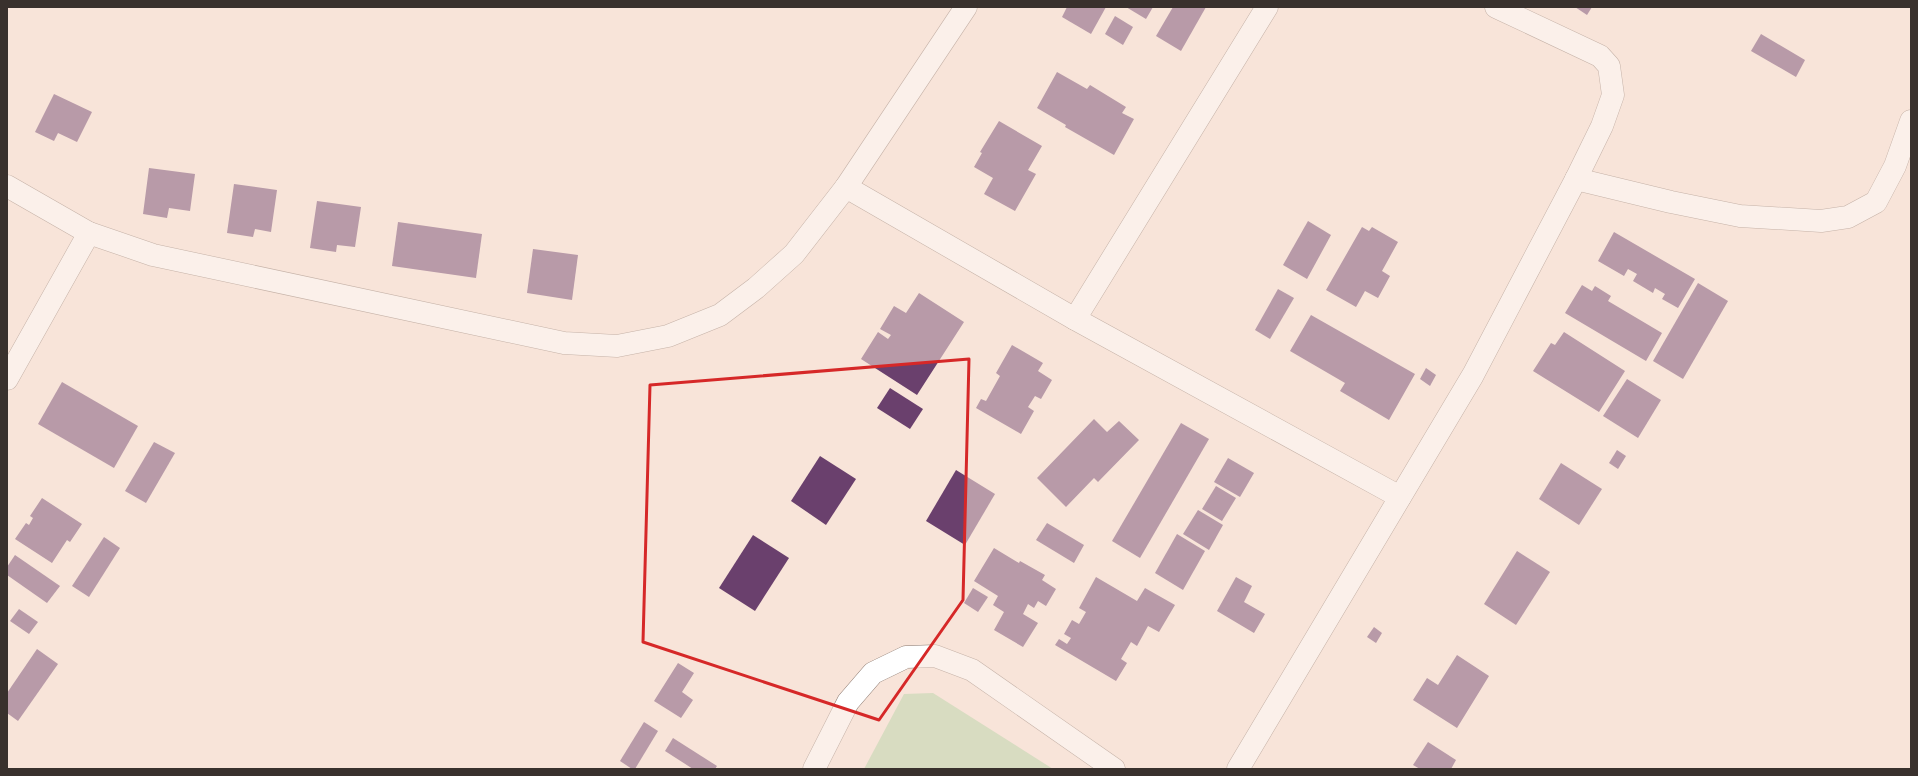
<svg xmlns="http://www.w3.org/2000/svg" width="1918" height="776" font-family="'IBM Plex Sans',sans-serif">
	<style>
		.green { fill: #b1d2a4 }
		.building { fill: #6a406d }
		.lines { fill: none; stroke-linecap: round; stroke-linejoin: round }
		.street-casing { stroke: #89776d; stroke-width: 23 }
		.street { stroke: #fff; stroke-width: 22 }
		.marked { fill: none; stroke: #d62828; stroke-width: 3; stroke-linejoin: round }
	</style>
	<rect width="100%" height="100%" fill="#f8e4d9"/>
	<polygon class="green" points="933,693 1053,769 864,769 904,694"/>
	<g class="building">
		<polygon points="1067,7 1106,7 1091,34 1062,17"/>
		<polygon points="1126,7 1153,7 1146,19"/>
		<polygon points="1173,7 1206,7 1181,51 1156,36"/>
		<polygon points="1575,7 1592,7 1587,15"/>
		<polygon points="1115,16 1133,27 1123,45 1105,34"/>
		<polygon points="1761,34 1805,60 1796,77 1751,51"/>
		<polygon points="1057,72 1087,89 1090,85 1126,107 1122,113 1134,119 1114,155 1065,127 1066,125 1037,108"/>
		<polygon points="54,94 92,112 77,142 58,133 54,141 35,132"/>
		<polygon points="999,121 1042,146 1028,170 1036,174 1015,211 984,194 993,178 974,167 982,153 980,152"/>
		<polygon points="149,168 195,174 190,211 169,208 167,218 143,214"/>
		<polygon points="234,184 277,190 271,232 255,229 253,237 227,233"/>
		<polygon points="317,201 361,207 355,247 337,245 336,252 310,248"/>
		<polygon points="1308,221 1331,235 1307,279 1283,265"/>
		<polygon points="398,222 482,234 476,278 392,266"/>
		<polygon points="1362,227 1369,231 1372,227 1398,242 1382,271 1390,276 1378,298 1365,291 1356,307 1326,290"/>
		<polygon points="1614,232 1695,279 1678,308 1662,299 1665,294 1655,288 1653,293 1633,281 1637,274 1628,269 1624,276 1598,261"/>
		<polygon points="533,249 578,255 572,300 527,293"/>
		<polygon points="1698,283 1728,301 1683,379 1653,361"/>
		<polygon points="1582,285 1592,291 1595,286 1611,296 1608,301 1662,333 1646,361 1565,313"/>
		<polygon points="1278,289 1294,298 1270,339 1255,330"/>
		<polygon points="919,293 964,322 917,395 861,359 878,332 888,339 891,335 880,329 894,306 906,313"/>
		<polygon points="1311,315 1415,374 1389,420 1340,391 1345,383 1290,351"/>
		<polygon points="1564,332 1625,371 1599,412 1533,371 1551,343 1555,345"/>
		<polygon points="1012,345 1043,363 1038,371 1052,380 1041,399 1035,396 1028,407 1034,411 1021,434 976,408 981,399 986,401 1000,376 996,373"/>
		<polygon points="1426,368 1436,375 1430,386 1420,379"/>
		<polygon points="1627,379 1661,400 1638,438 1603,416"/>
		<polygon points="62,382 138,426 114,468 38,424"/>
		<polygon points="890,388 923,409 910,429 877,408"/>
		<polygon points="1094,419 1107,432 1119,421 1139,440 1098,482 1094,478 1066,507 1037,478"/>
		<polygon points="1181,423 1209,439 1140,558 1112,541"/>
		<polygon points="154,442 175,453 146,503 125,491"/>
		<polygon points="1617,450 1626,456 1618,469 1609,463"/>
		<polygon points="820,456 856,479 826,525 791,501"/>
		<polygon points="1228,458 1254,473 1240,497 1214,482"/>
		<polygon points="1561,463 1602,489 1579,525 1539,499"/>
		<polygon points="956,470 995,494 965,545 926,521"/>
		<polygon points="1216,486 1236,498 1222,521 1202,509"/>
		<polygon points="42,498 82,524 70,542 67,540 52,563 15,539 26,523 29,525 33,518 30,516"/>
		<polygon points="1198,510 1223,525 1209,550 1183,534"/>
		<polygon points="1047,523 1084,545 1074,563 1036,540"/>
		<polygon points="1177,534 1205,551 1183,590 1155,573"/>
		<polygon points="753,535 789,558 755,611 719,588"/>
		<polygon points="104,537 120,548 89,597 72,586"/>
		<polygon points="994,548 1019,563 1020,561 1045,575 1042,580 1056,589 1046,606 1038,601 1034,608 1028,604 1023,614 1038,623 1023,647 994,630 1004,612 993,605 998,596 974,581"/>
		<polygon points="1517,551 1550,572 1516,625 1484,604"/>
		<polygon points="15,555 60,586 47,603 7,575 7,567"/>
		<polygon points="1096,577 1137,601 1145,588 1175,605 1159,632 1148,626 1137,646 1131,642 1121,659 1127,663 1116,681 1055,645 1059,639 1067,644 1071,638 1064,634 1072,620 1079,624 1086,612 1079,608"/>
		<polygon points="1236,577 1252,586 1244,602 1265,614 1254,633 1217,611"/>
		<polygon points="973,588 988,597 978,612 964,603"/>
		<polygon points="19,609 38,622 29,634 10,621"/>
		<polygon points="1374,627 1382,633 1376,643 1367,637"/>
		<polygon points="37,649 58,664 18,721 7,713 7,693"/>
		<polygon points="1457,655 1489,676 1457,728 1413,700 1427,678 1438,685"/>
		<polygon points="678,663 694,673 682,692 693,700 681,718 654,701"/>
		<polygon points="644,722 658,731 635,769 632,769 620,761"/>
		<polygon points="673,738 717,766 715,769 693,769 665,751"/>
		<polygon points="1428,742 1456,760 1451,769 1420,769 1413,765"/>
	</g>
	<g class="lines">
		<g class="street-casing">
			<g id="street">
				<polyline points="1576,179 1671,202 1740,216 1821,221 1848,217 1876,202 1895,166 1911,121"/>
				<polyline points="7,186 89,233 153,255 564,343 617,346 668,336 720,315 756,288 794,254 846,187 966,7"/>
				<polyline points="846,187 1075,319 1400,497"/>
				<polyline points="1075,319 1267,7"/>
				<polyline points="7,379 89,233"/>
				<polyline points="814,769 848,702 873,673 906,657 935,656 972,670 1114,769"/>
				<polyline points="1238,769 1473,375 1576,179 1602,126 1613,95 1609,66 1600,56 1496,7"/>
			</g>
		</g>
		<use href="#street" class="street"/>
	</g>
	<path d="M0 0H1918V776H0ZM969,359l-6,241 -84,120 -236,-78 7,-257z" fill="#f8e4d9" fill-opacity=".55" fill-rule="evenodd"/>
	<path class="marked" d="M969,359l-6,241 -84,120 -236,-78 7,-257z"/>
	<rect width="1918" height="776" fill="none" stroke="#39312d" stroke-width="16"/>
</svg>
